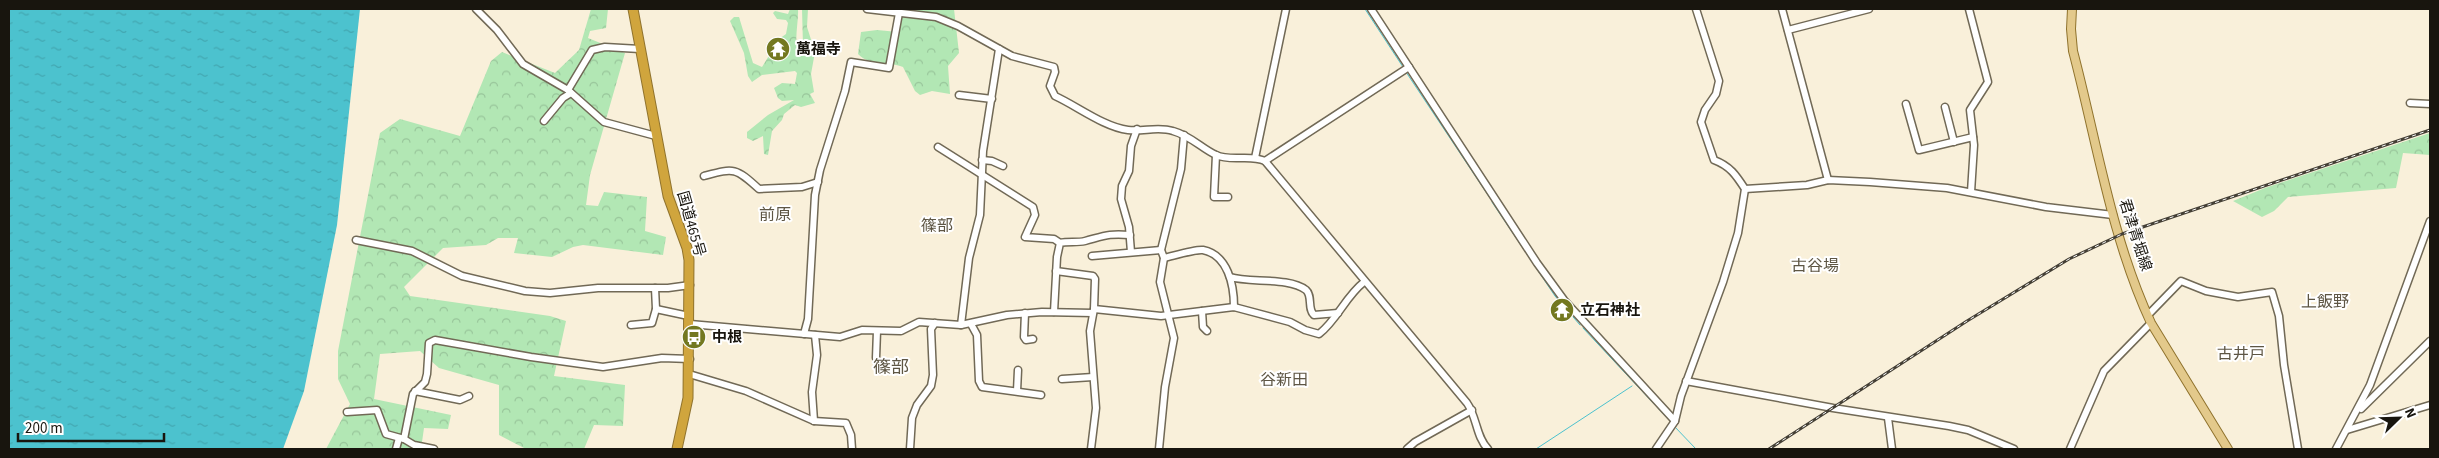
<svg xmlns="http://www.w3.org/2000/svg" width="2439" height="458" font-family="'Source Sans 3','Noto Sans JP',sans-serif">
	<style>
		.forest { fill: url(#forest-crowns) }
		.water { fill: url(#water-ripples) }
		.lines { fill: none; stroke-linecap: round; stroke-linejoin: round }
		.stream { stroke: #4cc2ce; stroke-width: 1 }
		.minor-casing { stroke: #716956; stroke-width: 9 }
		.major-casing { stroke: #90732d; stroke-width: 10 }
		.highway-casing { stroke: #90732d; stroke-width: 11 }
		.minor { stroke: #fff; stroke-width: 6 }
		.major { stroke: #e3c98b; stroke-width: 8 }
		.highway { stroke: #d0a53d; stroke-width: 9 }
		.rail-casing { stroke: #443f35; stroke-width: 3 }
		.rail { stroke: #fff; stroke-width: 1; stroke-dasharray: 4; stroke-linecap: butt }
		.labels { text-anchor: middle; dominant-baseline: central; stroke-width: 4; stroke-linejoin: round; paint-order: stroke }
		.poi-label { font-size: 15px; font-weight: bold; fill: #18150e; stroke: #fff; text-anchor: start }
		.street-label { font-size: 15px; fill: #18150e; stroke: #fff }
		.neighbourhood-label { font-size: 16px; fill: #5e5644; stroke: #fff }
		.quarter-label { font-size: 18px; fill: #5e5644; stroke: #fff }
	</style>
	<defs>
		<pattern id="forest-crowns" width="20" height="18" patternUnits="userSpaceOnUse" patternTransform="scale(1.25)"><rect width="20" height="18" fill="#b2e7b4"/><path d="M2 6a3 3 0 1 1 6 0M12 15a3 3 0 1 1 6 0" fill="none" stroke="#98c59a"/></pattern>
		<pattern id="water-ripples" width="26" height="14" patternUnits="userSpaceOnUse" patternTransform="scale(1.25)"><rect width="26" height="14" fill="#4cc2ce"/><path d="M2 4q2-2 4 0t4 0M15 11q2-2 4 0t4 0" fill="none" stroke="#42a6b0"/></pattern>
	</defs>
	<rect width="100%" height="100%" fill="#f9f0da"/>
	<g class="forest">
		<polygon points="591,9 608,9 606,28 590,31 588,38 625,53 590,175 586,205 598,206 604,192 647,197 645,231 666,237 663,255 583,245 573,247 552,257 514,253 518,238 498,238 486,245 443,248 404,287 410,296 550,316 566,321 554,376 625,385 623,426 594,425 584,449 526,449 499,435 499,385 439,368 420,351 380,354 374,399 451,415 448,429 424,428 421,449 326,449 350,404 338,379 338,351 380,133 400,119 460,136 491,61 502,52 555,73 579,50"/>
		<path d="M790,9h8c1,14 -6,37 3,45l2,-8 -1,-37h6l-1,18 8,25 -4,22 3,18 -4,2 5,9 -14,4 -6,-2 -11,9 -2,6 -10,11 -4,24 -4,-1 -1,-18 -10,5 -6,-3v-6l21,-17 26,-15 -12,1 -4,-3 -4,-10 8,-5 13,1 2,-11 -2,-2 -33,4 -10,7 -4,-6 -4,-23 -14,-32 4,-4h5l14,46 9,4 8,-13h2l5,4 9,-3 -7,-16 7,-5 2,-11 -2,-3 -9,-1 -4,-6 2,-2 13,3z"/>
		<path d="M905,9h49l5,44 -11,13 2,28 -18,-3 -12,4 -5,-4 -12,-24c-15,-6 -34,-1 -45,-13l3,-22 16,-2 21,2z"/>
		<polygon points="2430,133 2430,155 2403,153 2396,188 2288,197 2274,211 2262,217 2233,201 2265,188"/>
	</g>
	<polygon class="water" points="9,9 360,9 337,225 304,391 283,449 9,449"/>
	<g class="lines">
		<g class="stream">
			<polyline points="1365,9 1403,67"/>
			<polyline points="1406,72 1490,198"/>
			<polyline points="1492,202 1555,296 1580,325"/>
			<polyline points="1583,328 1671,422"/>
			<polyline points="1674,426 1696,449"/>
			<polyline points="1491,447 1493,449"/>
			<polyline points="1536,449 1632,386"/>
		</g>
		<g class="minor-casing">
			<g id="minor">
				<polyline points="476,9 497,30 523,64 568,90 604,122 656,136"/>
				<path d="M867,9l69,8 22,9 54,30 42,11 1,5 -5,14 5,10c22,10 49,31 73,34 15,2 30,-4 45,1 18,5 28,17 43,24 15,7 34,-1 49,6l202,242c10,14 9,34 21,46"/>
				<polyline points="1371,9 1537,263 1564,300 1675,421"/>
				<polyline points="1782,9 1828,180"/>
				<polyline points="1969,9 1988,82 1970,110 1974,145 1971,192"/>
				<polyline points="1788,30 1869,9"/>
				<polyline points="568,90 592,50 605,47 640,49"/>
				<polyline points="959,95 992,99"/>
				<polyline points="2410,103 2430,104"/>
				<polyline points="1906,104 1919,150 1973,137"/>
				<polyline points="1945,107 1954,142"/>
				<polyline points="544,121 563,98 571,93"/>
				<polyline points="938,147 1033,207 1035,215 1025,237 1054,239 1060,243"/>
				<polyline points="1216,155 1214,197 1228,197"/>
				<polyline points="1255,158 1286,9"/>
				<polyline points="982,160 992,161 1003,166"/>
				<polyline points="1265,161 1409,67"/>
				<path d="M704,176c30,-8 31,-9 55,13l43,-2 16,-5"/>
				<polyline points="1745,189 1807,185 1828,180 1870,182 1947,188 2046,207 2113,215"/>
				<polyline points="356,240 412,251 462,276 525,291 550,293 598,288 668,288 690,285"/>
				<polyline points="1131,252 1129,227 1121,199 1122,186 1129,171 1131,146 1137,129"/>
				<polyline points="1092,256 1161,250"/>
				<path d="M1164,258c9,-2 31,-9 39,-8 25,5 31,35 31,57"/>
				<polyline points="1056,271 1093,276 1095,279 1094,309 1090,331 1096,408 1091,449"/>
				<path d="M1230,277c20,6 59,0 76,13 7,6 1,19 8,25l24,-2"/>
				<polyline points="656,309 684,315"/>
				<path d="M1094,309l67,7 73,-9 56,15 15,8 14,4c19,-15 26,-37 45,-52"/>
				<polyline points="1202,311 1203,327 1207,331"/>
				<path d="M1054,312l3,-55 3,-14c8,-2 17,0 25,-2 19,-5 24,-8 45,-6"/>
				<polyline points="1025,313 1024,337 1026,340 1033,339"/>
				<polyline points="2148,315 2181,281 2206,291 2238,297 2272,292 2279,316 2284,365 2298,449"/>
				<polyline points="690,324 840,337 862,330 901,331 919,322 961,325 1007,315 1042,312 1093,313"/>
				<polyline points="971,324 977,335 979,381 982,387 1041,395"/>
				<polyline points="631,325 652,323 656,309 655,288"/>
				<polyline points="961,325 969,258 980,215 983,151 999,49"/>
				<polyline points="804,334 808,319 815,195 820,170 845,91 851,62 889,68 899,13"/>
				<polyline points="876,358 877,331"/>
				<polyline points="689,374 746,391 814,421 846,423 851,435 852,449"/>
				<polyline points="1062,379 1093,377"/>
				<polyline points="1686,381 1833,408 1949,426 1968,430 2014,449"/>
				<polyline points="415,391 460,400 469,396"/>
				<polyline points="1017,391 1018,370"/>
				<polyline points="2361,409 2430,341"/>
				<polyline points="347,412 377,410 386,434 404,439 414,445 434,449"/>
				<polyline points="1888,418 1892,449"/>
				<polyline points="814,421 812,392 817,355 815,335"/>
				<polyline points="2347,430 2430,405"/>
				<polyline points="404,439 413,394 425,382 427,374 429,343 435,340 531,357 603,367 662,358 690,359"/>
				<polyline points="396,449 399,438"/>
				<polyline points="910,449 912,418 917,405 931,386 933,375 931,329 935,323"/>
				<polyline points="1159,449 1165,387 1174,338 1160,282 1164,258 1161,250 1181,169 1184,135"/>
				<polyline points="1407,449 1415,442 1472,410"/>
				<path d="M1656,449l19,-28 6,-25 42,-114 15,-49 7,-44c-9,-14 -15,-23 -31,-29l-13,-38 4,-12 11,-16 3,-13 -23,-72"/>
				<polyline points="2070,449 2104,371 2151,323"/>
				<polyline points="2336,449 2370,385 2430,221"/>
			</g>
		</g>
		<g class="major-casing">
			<path id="major" d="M2072,9l-1,20 2,22c24,91 38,186 78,272l77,126"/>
		</g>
		<g class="highway-casing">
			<polyline id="highway" points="633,9 668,196 687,248 689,260 688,398 677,449"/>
		</g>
		<use href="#minor" class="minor"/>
		<use href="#major" class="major"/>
		<use href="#highway" class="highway"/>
		<g class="rail-casing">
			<polyline id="rail" points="1769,449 1967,321 2069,259 2122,234 2430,130"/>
		</g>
		<use href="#rail" class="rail"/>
	</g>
	<defs>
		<g id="temple-disc" transform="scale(1.25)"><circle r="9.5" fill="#737820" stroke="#fff"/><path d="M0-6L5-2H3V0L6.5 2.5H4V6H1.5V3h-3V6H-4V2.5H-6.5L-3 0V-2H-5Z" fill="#fff"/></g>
		<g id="bus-disc" transform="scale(1.25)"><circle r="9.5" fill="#737820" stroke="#fff"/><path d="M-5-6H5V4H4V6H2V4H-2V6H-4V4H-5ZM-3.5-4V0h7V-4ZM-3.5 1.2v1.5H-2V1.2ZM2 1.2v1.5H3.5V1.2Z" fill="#fff"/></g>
	</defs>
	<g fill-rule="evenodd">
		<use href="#temple-disc" x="778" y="49"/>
		<use href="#temple-disc" x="1562" y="310"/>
		<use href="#bus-disc" x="694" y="337"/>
	</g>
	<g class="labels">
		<g class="poi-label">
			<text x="796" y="49">萬福寺</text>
			<text x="1580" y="310">立石神社</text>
			<text x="712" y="337">中根</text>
		</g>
		<g class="street-label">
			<text transform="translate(691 224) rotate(74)">国道465号</text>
			<text transform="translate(2135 235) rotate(72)">君津青堀線</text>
		</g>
		<g class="neighbourhood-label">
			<text x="775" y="215">前原</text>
			<text x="937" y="226">篠部</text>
			<text x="1815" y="266">古谷場</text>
			<text x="2325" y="302">上飯野</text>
			<text x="2241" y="354">古井戸</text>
			<text x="1284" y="380">谷新田</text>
		</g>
		<g class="quarter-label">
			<text x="891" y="367">篠部</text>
		</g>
	</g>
	<rect width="2439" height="458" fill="none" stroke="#18150e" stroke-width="20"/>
	<g transform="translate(2399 418) rotate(67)" stroke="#ffffff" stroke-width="4" paint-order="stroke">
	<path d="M0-4L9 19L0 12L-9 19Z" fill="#18150e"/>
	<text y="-8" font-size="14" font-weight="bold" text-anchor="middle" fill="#18150e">N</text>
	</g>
	<path d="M18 433v8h146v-8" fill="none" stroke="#18150e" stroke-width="2.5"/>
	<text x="25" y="433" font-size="15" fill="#18150e" stroke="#ffffff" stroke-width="4" paint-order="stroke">200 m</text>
</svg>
